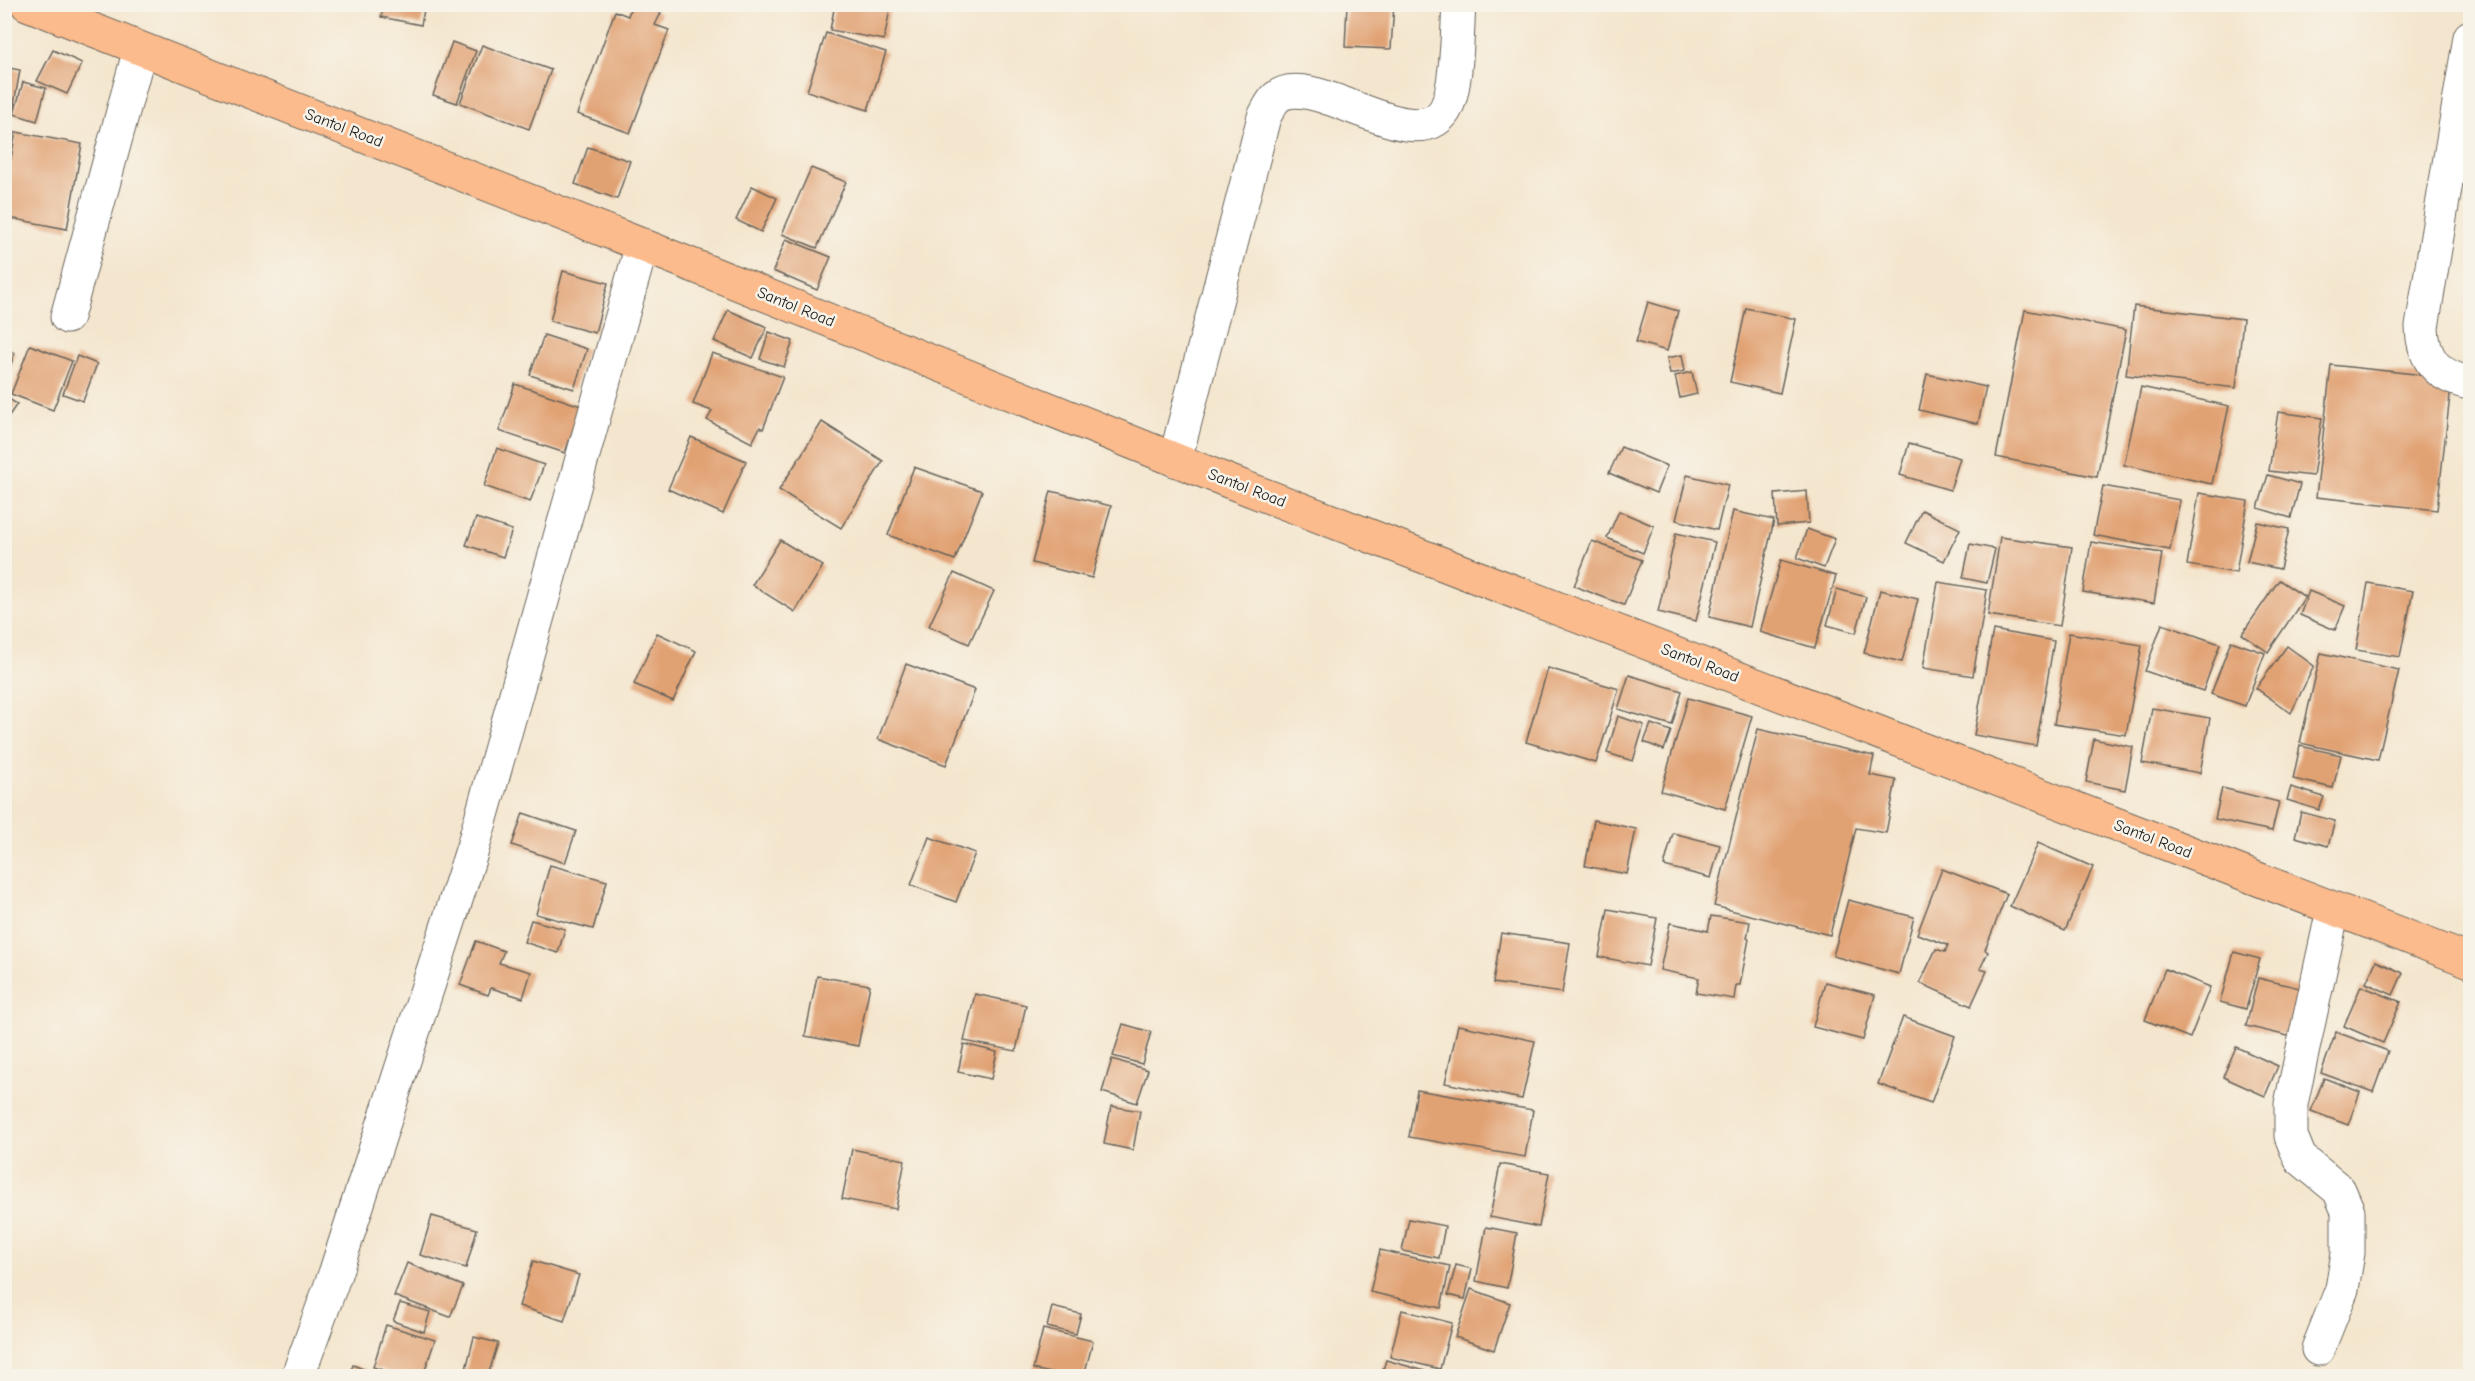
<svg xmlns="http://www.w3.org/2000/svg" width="2475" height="1381" font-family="'Comic Neue',sans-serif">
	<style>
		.building { fill: #e1a273 }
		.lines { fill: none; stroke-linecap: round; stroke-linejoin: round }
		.minor-casing { stroke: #68635a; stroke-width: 35 }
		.major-casing { stroke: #68635a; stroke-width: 35 }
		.minor { stroke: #fff; stroke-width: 33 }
		.major { stroke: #fbbb8c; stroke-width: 33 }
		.labels { text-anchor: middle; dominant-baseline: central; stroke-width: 5; stroke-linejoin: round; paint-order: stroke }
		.street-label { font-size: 16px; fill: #1c1c1c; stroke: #f7f3e8 }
	</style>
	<rect width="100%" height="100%" fill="#f7f3e8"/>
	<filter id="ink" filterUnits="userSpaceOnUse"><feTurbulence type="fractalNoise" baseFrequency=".0167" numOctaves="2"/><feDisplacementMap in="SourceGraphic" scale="12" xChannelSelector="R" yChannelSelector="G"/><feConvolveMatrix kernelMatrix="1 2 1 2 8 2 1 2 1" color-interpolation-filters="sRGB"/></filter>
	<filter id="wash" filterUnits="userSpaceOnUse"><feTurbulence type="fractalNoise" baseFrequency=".008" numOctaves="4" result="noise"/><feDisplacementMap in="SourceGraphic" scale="24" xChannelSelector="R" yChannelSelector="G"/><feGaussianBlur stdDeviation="1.35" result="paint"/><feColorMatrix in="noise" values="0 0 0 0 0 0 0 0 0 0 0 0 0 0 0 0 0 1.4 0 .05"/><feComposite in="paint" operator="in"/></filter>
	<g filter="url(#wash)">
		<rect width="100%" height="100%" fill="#f4e6ce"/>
		<g id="blocks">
			<g class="building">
				<polygon points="632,4 641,4 661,13 655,25 669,30 630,133 577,114 615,11 628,16"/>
				<polygon points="835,4 891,4 884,40 830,30"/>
				<polygon points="1347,4 1394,4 1391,49 1345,47"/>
				<polygon points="384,5 425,5 421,25 381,17"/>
				<polygon points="826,33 886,52 868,110 807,91"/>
				<polygon points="452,42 476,51 457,103 433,95"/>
				<polygon points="482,45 551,70 529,129 460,103"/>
				<polygon points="53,50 82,63 67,94 37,81"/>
				<polygon points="4,67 20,70 12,116 4,115"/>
				<polygon points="23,82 46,88 37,121 14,114"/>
				<polygon points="16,132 82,144 67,229 4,217 4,195"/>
				<polygon points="588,147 630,161 617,199 575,184"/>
				<polygon points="811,168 846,182 817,248 782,234"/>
				<polygon points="752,186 777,198 761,232 736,220"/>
				<polygon points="786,239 831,257 817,290 773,271"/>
				<polygon points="563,271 608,283 595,333 550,321"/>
				<polygon points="1648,302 1678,311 1667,351 1636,342"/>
				<polygon points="2134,306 2243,319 2236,388 2126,375"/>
				<polygon points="1746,308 1796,319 1780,393 1730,382"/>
				<polygon points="728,310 767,327 753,358 714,341"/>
				<polygon points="2025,310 2126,330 2097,477 1996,457"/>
				<polygon points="769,332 793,341 784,367 760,359"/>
				<polygon points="544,335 587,349 574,389 530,375"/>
				<polygon points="30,345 72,361 53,410 11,394"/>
				<polygon points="4,349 15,353 5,380 4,380"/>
				<polygon points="712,353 783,377 763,429 760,427 752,443 707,420 712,411 693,404"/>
				<polygon points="1682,355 1685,371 1670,374 1667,358"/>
				<polygon points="77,356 97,364 83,401 63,394"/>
				<polygon points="2331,365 2452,378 2437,510 2316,497"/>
				<polygon points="1692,372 1697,394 1680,398 1675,376"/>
				<polygon points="1927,374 1986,387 1978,424 1919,410"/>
				<polygon points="515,384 581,406 565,453 499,431"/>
				<polygon points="2141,387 2229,406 2212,484 2124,465"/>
				<polygon points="4,396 17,404 4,423"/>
				<polygon points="2278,412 2322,418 2313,476 2269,471"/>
				<polygon points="822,422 883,461 841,528 779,490"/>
				<polygon points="691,437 746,461 723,514 668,489"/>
				<polygon points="1909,443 1960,458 1950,490 1900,475"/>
				<polygon points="1621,447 1667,466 1656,493 1609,473"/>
				<polygon points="497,448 544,465 530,502 484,486"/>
				<polygon points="914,467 982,491 955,560 888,535"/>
				<polygon points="1687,475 1728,485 1717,530 1676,520"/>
				<polygon points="2268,475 2300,484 2291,518 2258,508"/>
				<polygon points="2103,486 2180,500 2170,550 2093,535"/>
				<polygon points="1051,491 1111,506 1092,578 1032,563"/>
				<polygon points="1807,491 1809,523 1777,526 1775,494"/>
				<polygon points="2199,493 2248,501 2236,573 2187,565"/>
				<polygon points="1922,510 1960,529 1944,561 1906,543"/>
				<polygon points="1619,511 1654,526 1643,553 1607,538"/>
				<polygon points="1733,511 1774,520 1750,627 1709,617"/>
				<polygon points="476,518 512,530 503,557 466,545"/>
				<polygon points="2257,522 2289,529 2280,569 2247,562"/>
				<polygon points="1807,529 1835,539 1824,568 1797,558"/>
				<polygon points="1676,533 1715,542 1696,621 1658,612"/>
				<polygon points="2000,537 2072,547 2060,626 1988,615"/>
				<polygon points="780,540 823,566 795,612 752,585"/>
				<polygon points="1592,541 1642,560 1624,605 1574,586"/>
				<polygon points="2091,542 2162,553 2154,603 2083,592"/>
				<polygon points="1970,544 1995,549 1987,583 1963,578"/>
				<polygon points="1781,560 1836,576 1815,648 1760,632"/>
				<polygon points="954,573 994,591 969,644 929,626"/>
				<polygon points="2279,580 2305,597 2268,652 2242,634"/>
				<polygon points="1938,582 1987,590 1973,676 1923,668"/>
				<polygon points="2368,583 2413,591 2400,657 2356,650"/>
				<polygon points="1837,589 1866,597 1856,633 1827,625"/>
				<polygon points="1880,590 1918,599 1902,662 1864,653"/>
				<polygon points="2309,591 2345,606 2335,630 2300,615"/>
				<polygon points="2162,624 2220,644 2203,691 2145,671"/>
				<polygon points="1993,630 2054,641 2036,746 1974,735"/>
				<polygon points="657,633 696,651 673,701 634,684"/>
				<polygon points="2069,633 2142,645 2126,735 2054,724"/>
				<polygon points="2231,641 2265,653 2245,706 2211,694"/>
				<polygon points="2287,646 2314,666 2291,713 2256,688"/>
				<polygon points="2321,653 2399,670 2378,760 2300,743"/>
				<polygon points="906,664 975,690 946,765 878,739"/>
				<polygon points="1548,668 1619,689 1596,763 1526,742"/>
				<polygon points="1629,675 1682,691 1672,725 1618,709"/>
				<polygon points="1688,698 1752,716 1725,809 1661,791"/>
				<polygon points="2152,708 2210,718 2200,773 2142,763"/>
				<polygon points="1618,716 1644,725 1633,761 1607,753"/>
				<polygon points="1651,724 1671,731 1664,750 1644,742"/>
				<polygon points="1758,729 1874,756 1870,775 1896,780 1886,833 1856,828 1830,935 1714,906"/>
				<polygon points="2094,739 2133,747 2125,790 2086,782"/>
				<polygon points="2300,746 2341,755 2333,788 2293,779"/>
				<polygon points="2291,787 2324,797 2319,810 2287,800"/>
				<polygon points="2222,788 2279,802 2272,831 2215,819"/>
				<polygon points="2301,812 2335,821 2328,846 2295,837"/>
				<polygon points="523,813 576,831 565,863 512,845"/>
				<polygon points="1594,820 1636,829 1627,874 1585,866"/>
				<polygon points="1673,833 1720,845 1711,878 1664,866"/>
				<polygon points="929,837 975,853 956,902 911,885"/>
				<polygon points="2038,843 2093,867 2065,931 2010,906"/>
				<polygon points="550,865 607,881 593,929 536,914"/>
				<polygon points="1942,869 2007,894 1985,950 1988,952 1980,969 1987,971 1971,1006 1920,983 1936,949 1945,952 1948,945 1917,934"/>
				<polygon points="1848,900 1914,917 1899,974 1833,956"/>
				<polygon points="1608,909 1657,918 1648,966 1599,957"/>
				<polygon points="1711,916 1750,922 1747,938 1749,939 1740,985 1736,985 1734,999 1696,993 1699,978 1660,970 1670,923 1708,931"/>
				<polygon points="531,920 565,929 558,953 524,942"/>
				<polygon points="1501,933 1570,943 1562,993 1493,983"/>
				<polygon points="476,941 504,951 499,963 531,972 523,998 491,988 488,995 460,985"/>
				<polygon points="2234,952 2260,959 2246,1009 2220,1002"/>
				<polygon points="2376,961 2403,973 2393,995 2366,983"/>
				<polygon points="2165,969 2210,987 2190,1038 2145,1020"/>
				<polygon points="817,976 870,985 858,1046 805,1036"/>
				<polygon points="2258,978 2312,991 2300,1039 2246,1026"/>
				<polygon points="1825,982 1875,995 1863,1040 1813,1027"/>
				<polygon points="2361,986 2401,1002 2383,1043 2344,1026"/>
				<polygon points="975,994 1026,1005 1016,1051 964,1041"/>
				<polygon points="1903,1017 1955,1036 1931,1103 1878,1084"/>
				<polygon points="1123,1024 1151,1032 1142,1064 1113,1056"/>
				<polygon points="1458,1025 1535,1041 1522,1099 1445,1083"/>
				<polygon points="2336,1032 2388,1051 2373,1092 2321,1073"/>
				<polygon points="964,1044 997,1052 991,1079 958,1072"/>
				<polygon points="2236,1047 2278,1066 2265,1096 2223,1077"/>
				<polygon points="1112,1059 1148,1070 1137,1103 1102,1092"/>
				<polygon points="2324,1078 2360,1092 2348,1125 2311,1111"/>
				<polygon points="1417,1090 1533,1110 1525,1157 1409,1137"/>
				<polygon points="1111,1106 1140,1111 1133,1150 1104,1144"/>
				<polygon points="852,1149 905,1160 896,1209 842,1199"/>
				<polygon points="1500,1164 1549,1173 1539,1227 1490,1217"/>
				<polygon points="432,1216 477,1229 466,1268 420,1255"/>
				<polygon points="1409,1219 1445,1226 1439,1258 1402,1251"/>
				<polygon points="1486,1227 1517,1233 1507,1288 1476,1281"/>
				<polygon points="1380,1250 1450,1266 1441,1308 1370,1292"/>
				<polygon points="533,1261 579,1275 564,1321 519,1306"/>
				<polygon points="407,1263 463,1286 450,1317 394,1296"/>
				<polygon points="1456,1265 1472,1269 1465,1299 1448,1295"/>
				<polygon points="1471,1289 1510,1303 1494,1350 1455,1337"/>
				<polygon points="400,1303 430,1312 424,1332 393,1321"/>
				<polygon points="1052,1307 1081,1314 1076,1334 1047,1327"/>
				<polygon points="1402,1310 1452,1323 1440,1369 1390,1357"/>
				<polygon points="386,1325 435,1340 423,1376 402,1376 373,1367"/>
				<polygon points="1043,1329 1093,1341 1084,1376 1064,1376 1033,1369"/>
				<polygon points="474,1337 498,1343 488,1376 465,1373"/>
				<polygon points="1386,1360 1443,1376 1381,1376"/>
				<polygon points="353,1365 376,1374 375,1376 349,1376"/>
			</g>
		</g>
	</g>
	<g filter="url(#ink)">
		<use href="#blocks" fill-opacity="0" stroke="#68635a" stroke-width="1.5"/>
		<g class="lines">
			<g class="minor-casing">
				<g id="minor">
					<path d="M2470,37l-48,290c1,33 16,50 48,56"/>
					<polyline points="67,317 140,49"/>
					<path d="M1175,460l89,-343c4,-7 7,-15 13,-20 34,-28 134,58 166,16 15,-19 14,-83 16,-109"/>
					<polyline points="2318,1349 2342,1289 2348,1253 2348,1211 2339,1190 2300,1158 2291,1136 2291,1104 2333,910"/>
					<polyline points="298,1376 335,1274 473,847 642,245"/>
				</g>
			</g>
			<g class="major-casing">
				<polyline id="major" points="27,4 642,245 1228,481 2470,961"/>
			</g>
			<use href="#minor" class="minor"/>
			<use href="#major" class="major"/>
		</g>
	</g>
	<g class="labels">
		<g class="street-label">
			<text transform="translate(344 128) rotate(21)">Santol Road</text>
			<text transform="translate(796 307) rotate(22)">Santol Road</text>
			<text transform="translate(1247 488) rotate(21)">Santol Road</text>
			<text transform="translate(1700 663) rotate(21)">Santol Road</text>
			<text transform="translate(2153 839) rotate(21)">Santol Road</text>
		</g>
	</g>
	<rect width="2475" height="1381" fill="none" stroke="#f7f3e8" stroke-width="24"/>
</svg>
